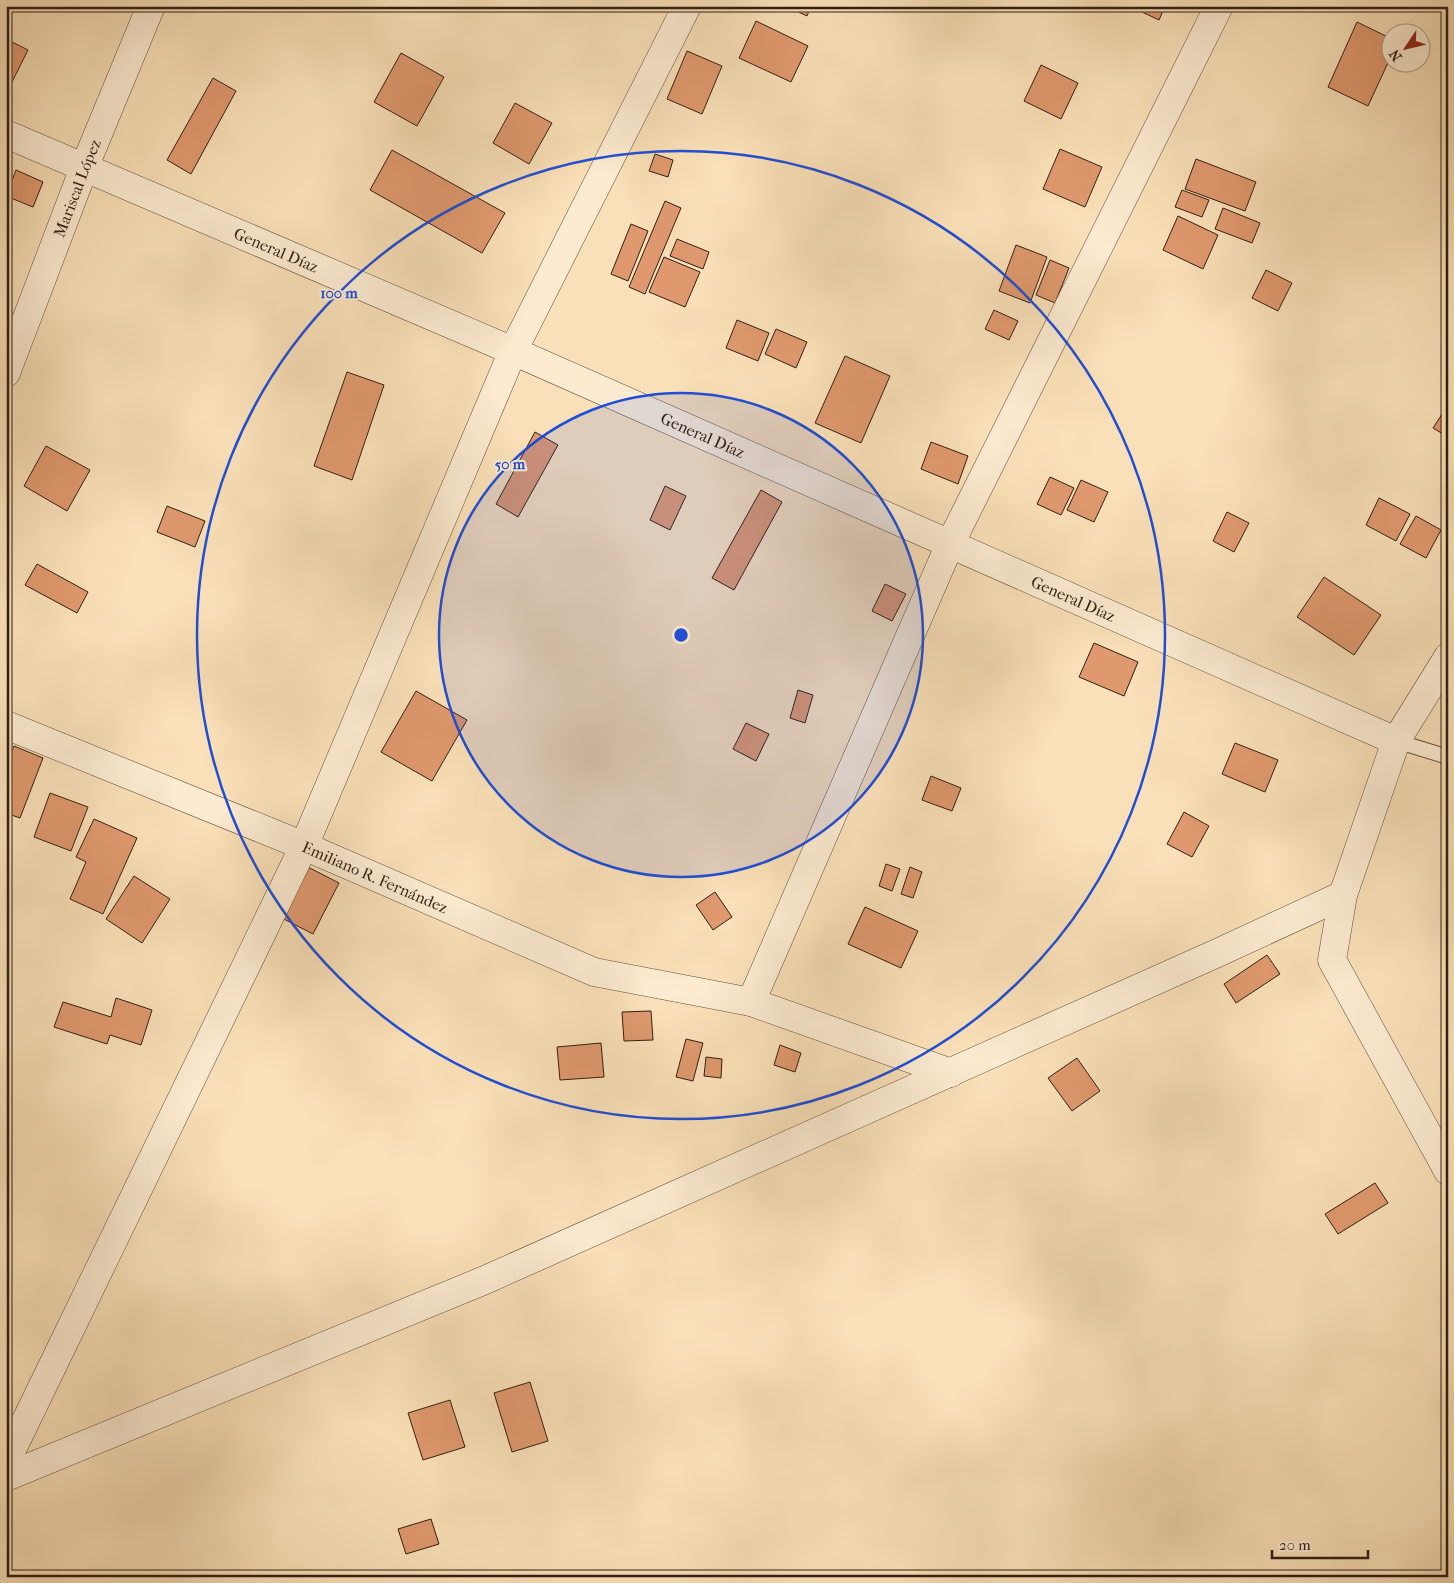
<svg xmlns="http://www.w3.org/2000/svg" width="1454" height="1583" font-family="'IM FELL French Canon',serif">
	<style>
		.building { fill: #e0996e; stroke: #301f14 }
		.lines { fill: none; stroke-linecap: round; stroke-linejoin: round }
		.service-casing { stroke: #624f3d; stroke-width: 16 }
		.minor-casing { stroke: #624f3d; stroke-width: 29 }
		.service { stroke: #fcebd1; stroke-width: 14 }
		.minor { stroke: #fcebd1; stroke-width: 28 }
		.ring { fill: none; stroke: #1d4ed8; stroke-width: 2.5 }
		.labels { text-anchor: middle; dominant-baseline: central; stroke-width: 4; stroke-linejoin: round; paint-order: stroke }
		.street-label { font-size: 16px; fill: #301f14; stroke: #fcebd1 }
		.centre { fill: #1d4ed8; stroke: #fcebd1; stroke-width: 2.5 }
		.ring-label { font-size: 15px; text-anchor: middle; font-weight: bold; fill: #1d4ed8; stroke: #fcebd1; stroke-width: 4; stroke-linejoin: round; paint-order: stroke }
	</style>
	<rect width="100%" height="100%" fill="#fae0b8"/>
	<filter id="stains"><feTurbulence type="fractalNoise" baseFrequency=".004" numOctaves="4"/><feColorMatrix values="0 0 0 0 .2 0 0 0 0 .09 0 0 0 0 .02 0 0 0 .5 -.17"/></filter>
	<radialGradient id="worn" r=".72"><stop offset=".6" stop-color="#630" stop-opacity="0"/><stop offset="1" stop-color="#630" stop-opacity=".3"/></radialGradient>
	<g class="building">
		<polygon points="785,6 811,6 807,16"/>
		<polygon points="818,6 830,6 828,11"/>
		<polygon points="1142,6 1165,6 1159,20 1140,11"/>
		<polygon points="756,21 808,46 791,82 739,58"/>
		<polygon points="1357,22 1392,39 1392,54 1368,106 1328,87"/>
		<polygon points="6,39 28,50 8,90 6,89"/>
		<polygon points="687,51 722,66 702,114 667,99"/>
		<polygon points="401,53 444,77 417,126 374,102"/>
		<polygon points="1041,65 1078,83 1061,119 1024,101"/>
		<polygon points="213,78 236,91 191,174 167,160"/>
		<polygon points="515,103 552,123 529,164 493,143"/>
		<polygon points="1060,149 1102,167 1085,207 1043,189"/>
		<polygon points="392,150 505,213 482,253 370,190"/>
		<polygon points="655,154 673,160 668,177 649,171"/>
		<polygon points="1196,159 1256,182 1245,211 1185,189"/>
		<polygon points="16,170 43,182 33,207 6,196"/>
		<polygon points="6,171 11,173 6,183"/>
		<polygon points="1182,190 1209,200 1202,217 1175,207"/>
		<polygon points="665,201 681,208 645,294 629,287"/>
		<polygon points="1223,208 1260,223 1252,243 1215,229"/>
		<polygon points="1178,216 1218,235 1203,269 1163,250"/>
		<polygon points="631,224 648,231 628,281 611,274"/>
		<polygon points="677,239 709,252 703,269 670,256"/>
		<polygon points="1016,245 1047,257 1030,303 999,291"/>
		<polygon points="664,257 700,272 685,307 649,292"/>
		<polygon points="1050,260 1069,268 1055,303 1036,295"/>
		<polygon points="1266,270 1292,283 1278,311 1252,298"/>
		<polygon points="994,310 1018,321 1009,340 985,329"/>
		<polygon points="737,320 769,333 758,361 726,348"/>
		<polygon points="776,329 807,342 796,368 765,354"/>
		<polygon points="845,356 890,376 861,443 815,423"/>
		<polygon points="347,372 384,385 352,480 314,466"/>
		<polygon points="1448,405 1448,437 1433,428"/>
		<polygon points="535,432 558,445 518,517 496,504"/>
		<polygon points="931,442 968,456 958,484 921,469"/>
		<polygon points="46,446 90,470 67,511 24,486"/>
		<polygon points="1050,477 1074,488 1061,515 1037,504"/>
		<polygon points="1081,480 1108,492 1094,522 1067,510"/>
		<polygon points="665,486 686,496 670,530 650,520"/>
		<polygon points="761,490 782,502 734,590 712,578"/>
		<polygon points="1379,498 1410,514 1396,541 1366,525"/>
		<polygon points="167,506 205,521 195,547 157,532"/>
		<polygon points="1227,512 1249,523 1234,552 1213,541"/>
		<polygon points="1416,516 1441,530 1426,558 1400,544"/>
		<polygon points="37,564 88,592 77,613 25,585"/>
		<polygon points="1324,577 1381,615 1354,655 1297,617"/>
		<polygon points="885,584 906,594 892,621 872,611"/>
		<polygon points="1094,643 1138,662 1124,696 1079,677"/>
		<polygon points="798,690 813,695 805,723 790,718"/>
		<polygon points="416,691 467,720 432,781 381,752"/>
		<polygon points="746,723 769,734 756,761 733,749"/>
		<polygon points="1235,743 1278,760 1265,792 1222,774"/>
		<polygon points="14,746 43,758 20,818 6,813 6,765"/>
		<polygon points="931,776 961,788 952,811 922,800"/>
		<polygon points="50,793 88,807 71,851 34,837"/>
		<polygon points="1184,812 1209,826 1192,857 1167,844"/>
		<polygon points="94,819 137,838 103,914 70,899 86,862 76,857"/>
		<polygon points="886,864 900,869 892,891 879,886"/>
		<polygon points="304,865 339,883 313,934 278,916"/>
		<polygon points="910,867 922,872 913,898 901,894"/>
		<polygon points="134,876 170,899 142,943 106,919"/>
		<polygon points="715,892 732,917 713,930 696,905"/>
		<polygon points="865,907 918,931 901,968 848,944"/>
		<polygon points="1267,955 1280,974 1236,1003 1224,984"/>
		<polygon points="116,998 152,1010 141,1045 110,1035 107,1044 54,1027 63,1002 111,1017"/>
		<polygon points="651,1011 653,1040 624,1041 622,1012"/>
		<polygon points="686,1039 703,1043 693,1081 676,1077"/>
		<polygon points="601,1043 604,1077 560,1080 557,1047"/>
		<polygon points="780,1045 801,1053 795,1072 774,1065"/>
		<polygon points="706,1057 722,1059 721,1078 704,1076"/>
		<polygon points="1077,1058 1100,1091 1072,1111 1048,1078"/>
		<polygon points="1375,1183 1388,1203 1338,1234 1325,1214"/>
		<polygon points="530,1382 548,1441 512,1452 494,1393"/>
		<polygon points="450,1400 465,1447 423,1460 408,1413"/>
		<polygon points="431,1519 439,1544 406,1554 398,1529"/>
	</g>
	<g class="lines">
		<g class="service-casing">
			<polyline id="service" points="1396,741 1448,757"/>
		</g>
		<g class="minor-casing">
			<g id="minor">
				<path id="s1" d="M6,134l507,217 883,390"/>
				<path id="s2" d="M6,373l78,-205 67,-162"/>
				<polyline points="1448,657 1396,741 1343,895 1332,960 1448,1171"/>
				<path id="s3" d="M6,725l298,121 290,126 157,30 200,71"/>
				<polyline points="751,1002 950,544 1219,6"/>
				<polyline points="6,1462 304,846 513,351 687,6"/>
				<polyline points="6,1477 485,1280 1213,955 1343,895"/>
			</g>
		</g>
		<use href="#service" class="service"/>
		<use href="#minor" class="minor"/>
	</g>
	<circle cx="681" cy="635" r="242" fill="#1d4ed8" fill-opacity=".12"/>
	<g class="ring">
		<circle cx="681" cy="635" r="242"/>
		<circle cx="681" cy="635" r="484"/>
	</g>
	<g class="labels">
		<g class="street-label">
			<text stroke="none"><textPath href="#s2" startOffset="198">Mariscal López</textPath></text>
			<text stroke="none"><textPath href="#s1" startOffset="294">General Díaz</textPath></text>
			<text stroke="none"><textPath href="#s1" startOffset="759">General Díaz</textPath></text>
			<text stroke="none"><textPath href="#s1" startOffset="1164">General Díaz</textPath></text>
			<text stroke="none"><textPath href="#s3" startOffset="399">Emiliano R. Fernández</textPath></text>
		</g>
	</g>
	<circle cx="681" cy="635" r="8" class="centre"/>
	<g class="ring-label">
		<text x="339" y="298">100 m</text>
		<text x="510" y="469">50 m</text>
	</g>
	<rect width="1454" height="1583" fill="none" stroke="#fae0b8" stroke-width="25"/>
	<rect x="8" y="8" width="1439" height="1568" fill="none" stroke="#301f14" stroke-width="2.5"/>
	<rect x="12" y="12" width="1429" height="1558" fill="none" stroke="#301f14"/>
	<g transform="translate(1406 48) rotate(235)"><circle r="24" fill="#fcebd1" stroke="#aa9985"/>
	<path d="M0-4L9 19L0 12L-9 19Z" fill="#8f2418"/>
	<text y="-8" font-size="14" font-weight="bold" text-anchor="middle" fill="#301f14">N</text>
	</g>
	<path d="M1272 1550v8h96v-8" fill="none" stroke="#301f14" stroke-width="2.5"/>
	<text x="1279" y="1550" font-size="15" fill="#301f14" stroke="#fcebd1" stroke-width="4" paint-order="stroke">20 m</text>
	<rect width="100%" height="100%" filter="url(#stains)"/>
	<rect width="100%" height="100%" fill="url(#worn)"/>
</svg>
